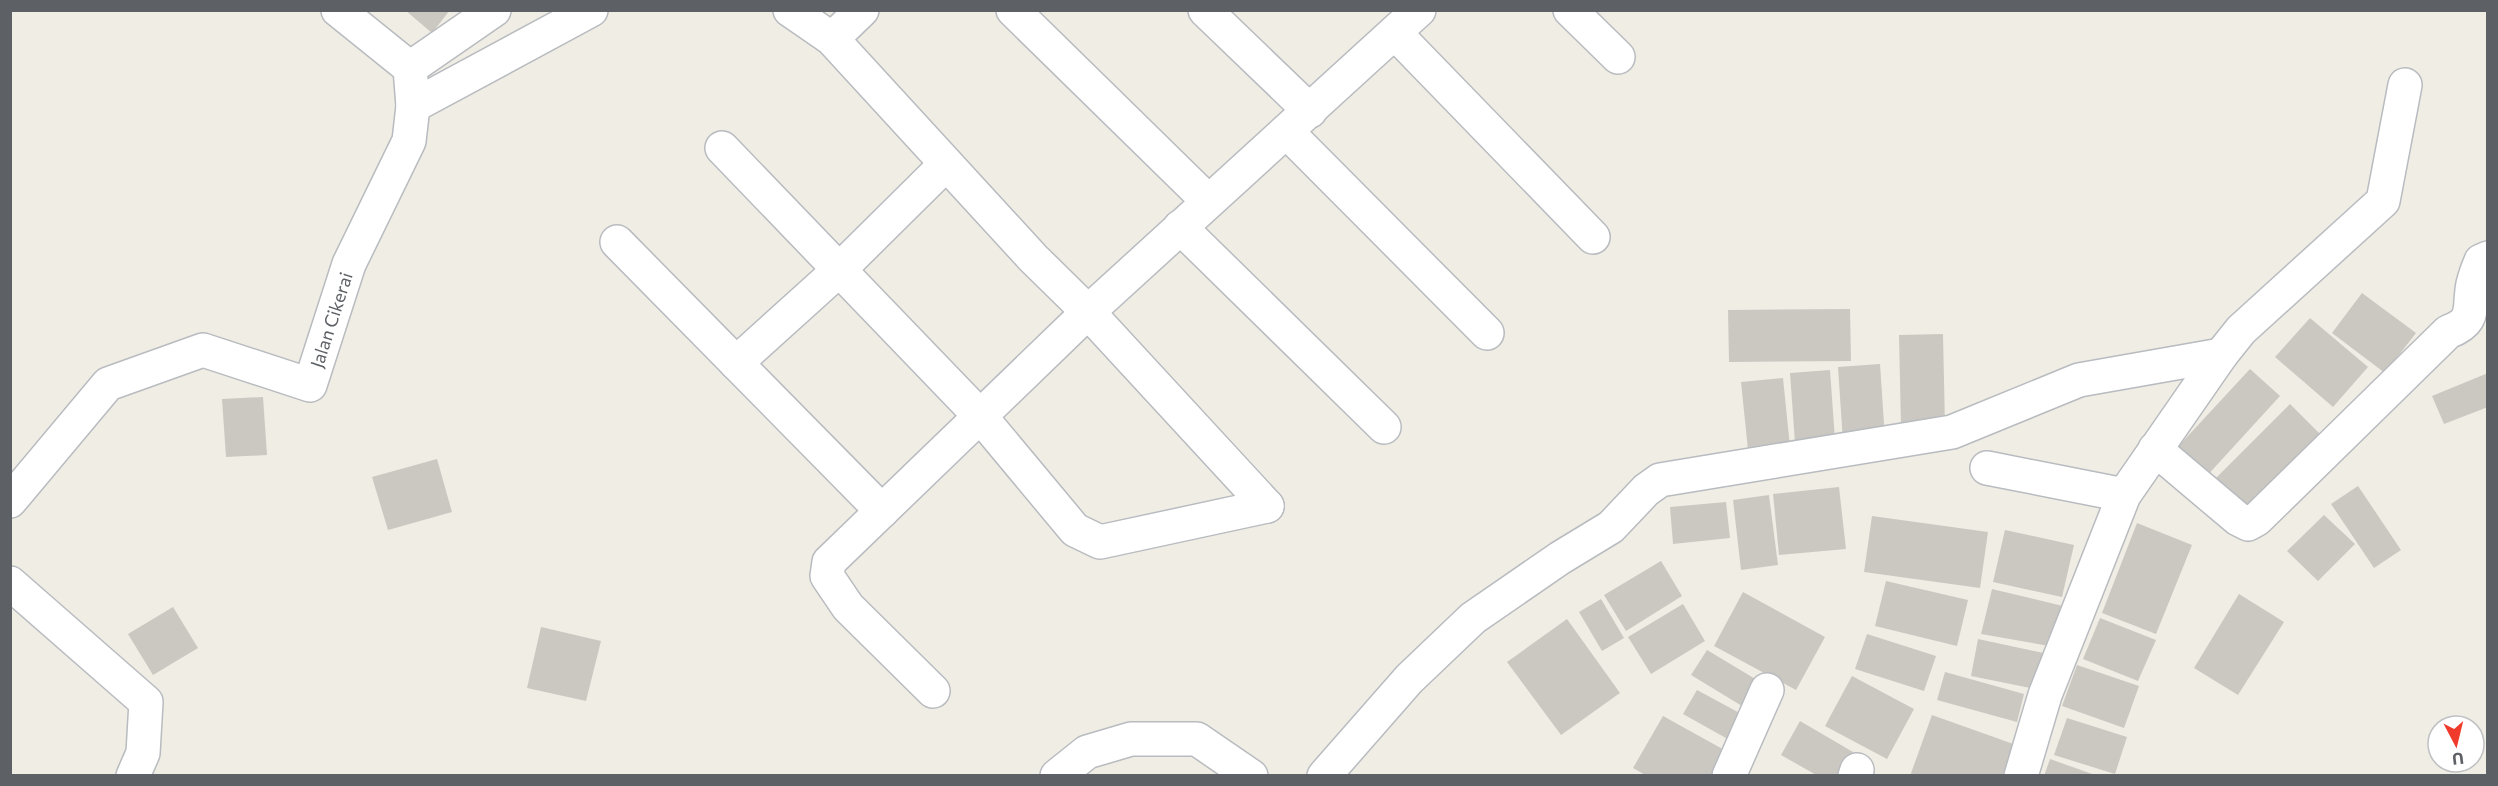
<svg xmlns="http://www.w3.org/2000/svg" width="2498" height="786" font-family="Commissioner,sans-serif">
	<style>
		.building { fill: #cbc8c2 }
		.lines { fill: none; stroke-linecap: round; stroke-linejoin: round }
		.street-casing { stroke: #b8bbbf; stroke-width: 36 }
		.street { stroke: #fff; stroke-width: 33 }
		.labels { text-anchor: middle; dominant-baseline: central; stroke-width: 5; stroke-linejoin: round; paint-order: stroke }
		.street-label { font-size: 18px; fill: #5d6166; stroke: #fff }
	</style>
	<rect width="100%" height="100%" fill="#f0ede5"/>
	<g class="building">
		<polygon points="405,10 450,10 432,33"/>
		<polygon points="2362,293 2416,333 2385,373 2332,333"/>
		<polygon points="1850,309 1851,361 1729,362 1728,310"/>
		<polygon points="2310,318 2368,367 2333,407 2275,357"/>
		<polygon points="1943,334 1945,426 1901,427 1899,335"/>
		<polygon points="1880,364 1885,439 1843,442 1838,367"/>
		<polygon points="2250,369 2280,396 2204,479 2174,451"/>
		<polygon points="1830,370 1835,440 1795,443 1790,373"/>
		<polygon points="2488,373 2488,407 2444,424 2432,396"/>
		<polygon points="1783,378 1790,447 1748,450 1741,382"/>
		<polygon points="263,397 267,455 226,457 222,399"/>
		<polygon points="2290,404 2327,441 2254,515 2216,478"/>
		<polygon points="437,459 452,512 388,530 372,477"/>
		<polygon points="2358,486 2401,550 2374,568 2331,504"/>
		<polygon points="1839,487 1846,549 1779,555 1773,494"/>
		<polygon points="1769,495 1778,565 1741,570 1733,500"/>
		<polygon points="1726,502 1730,538 1673,544 1670,507"/>
		<polygon points="2324,515 2355,544 2318,581 2287,551"/>
		<polygon points="1872,516 1988,532 1980,588 1864,572"/>
		<polygon points="2137,523 2192,545 2156,634 2102,613"/>
		<polygon points="2005,530 2074,545 2062,597 1993,582"/>
		<polygon points="1661,561 1682,596 1626,631 1604,595"/>
		<polygon points="1886,581 1968,600 1957,646 1875,626"/>
		<polygon points="1992,589 2067,607 2049,646 1981,634"/>
		<polygon points="1743,592 1825,637 1796,690 1714,646"/>
		<polygon points="2239,594 2284,622 2238,695 2194,668"/>
		<polygon points="1601,599 1624,638 1602,651 1579,612"/>
		<polygon points="1683,604 1705,641 1651,674 1628,637"/>
		<polygon points="173,607 198,648 153,675 128,634"/>
		<polygon points="2100,618 2156,640 2138,681 2083,659"/>
		<polygon points="1567,619 1620,693 1561,735 1507,662"/>
		<polygon points="541,627 601,641 586,701 527,688"/>
		<polygon points="1867,634 1936,656 1924,691 1855,669"/>
		<polygon points="1978,639 2048,654 2040,690 1971,676"/>
		<polygon points="1707,650 1757,680 1742,706 1691,675"/>
		<polygon points="2077,665 2139,686 2124,728 2062,706"/>
		<polygon points="1945,672 2024,694 2017,722 1937,700"/>
		<polygon points="1852,676 1914,709 1887,759 1825,726"/>
		<polygon points="1697,690 1747,717 1733,742 1683,714"/>
		<polygon points="1932,715 2019,746 2008,776 1910,776"/>
		<polygon points="1663,716 1728,752 1715,776 1647,776 1633,768"/>
		<polygon points="2067,718 2127,737 2115,774 2054,755"/>
		<polygon points="1800,721 1853,752 1839,776 1818,776 1781,755"/>
		<polygon points="2050,759 2095,775 2095,776 2044,776"/>
	</g>
	<g class="lines">
		<g class="street-casing">
			<g id="street">
				<polyline points="790,10 832,39 1033,258 1088,312 1267,506"/>
				<polyline points="1013,10 1208,201"/>
				<polyline points="1205,10 1310,111"/>
				<polyline points="1570,10 1618,57"/>
				<polyline points="1395,33 1593,237"/>
				<polyline points="832,39 862,10"/>
				<polyline points="410,68 494,10"/>
				<polyline points="413,106 591,10"/>
				<polyline points="1287,132 1487,333"/>
				<polyline points="722,148 980,416 1075,530 1100,542 1267,506"/>
				<polyline points="1180,227 1384,427"/>
				<polyline points="617,242 882,511"/>
				<polyline points="736,363 839,270 946,164"/>
				<path d="M2155,449l83,70 10,5 9,-5 191,-187c29,-11 20,-23 25,-48 2,-8 5,-16 8,-23l7,-3"/>
				<polyline points="1987,468 2124,495"/>
				<polyline points="10,501 108,384 203,350 310,385 349,264 409,141 413,106 410,68 338,10"/>
				<polyline points="10,583 146,702 143,753 133,776"/>
				<polyline points="933,691 848,607 827,576 829,562 1088,312 1419,10"/>
				<polyline points="1057,776 1087,752 1131,739 1197,739 1251,776"/>
				<polyline points="1324,776 1409,679 1473,618 1560,558 1611,527 1646,490 1660,480 1952,432 2079,380 2221,355"/>
				<polyline points="1729,776 1767,690"/>
				<polyline points="1855,776 1857,770"/>
				<polyline points="2021,776 2045,695 2124,495 2221,355 2241,330 2383,201 2405,85"/>
			</g>
		</g>
		<use href="#street" class="street"/>
	</g>
	<g class="labels">
		<g class="street-label">
			<text transform="translate(331 320) rotate(-72)">Jalan Cikerai</text>
		</g>
	</g>
	<rect width="2498" height="786" fill="none" stroke="#5d6166" stroke-width="24"/>
	<g transform="translate(2456 744) rotate(173)"><circle r="28" fill="#ffffff" stroke="#bec0c2" stroke-width="1.5"/>
	<path d="M0-4.5L10 22L0 15L-10 22Z" fill="#ef3a2c"/>
	<text y="-9" font-size="16" font-weight="bold" text-anchor="middle" fill="#5d6166">U</text>
	</g>
</svg>
